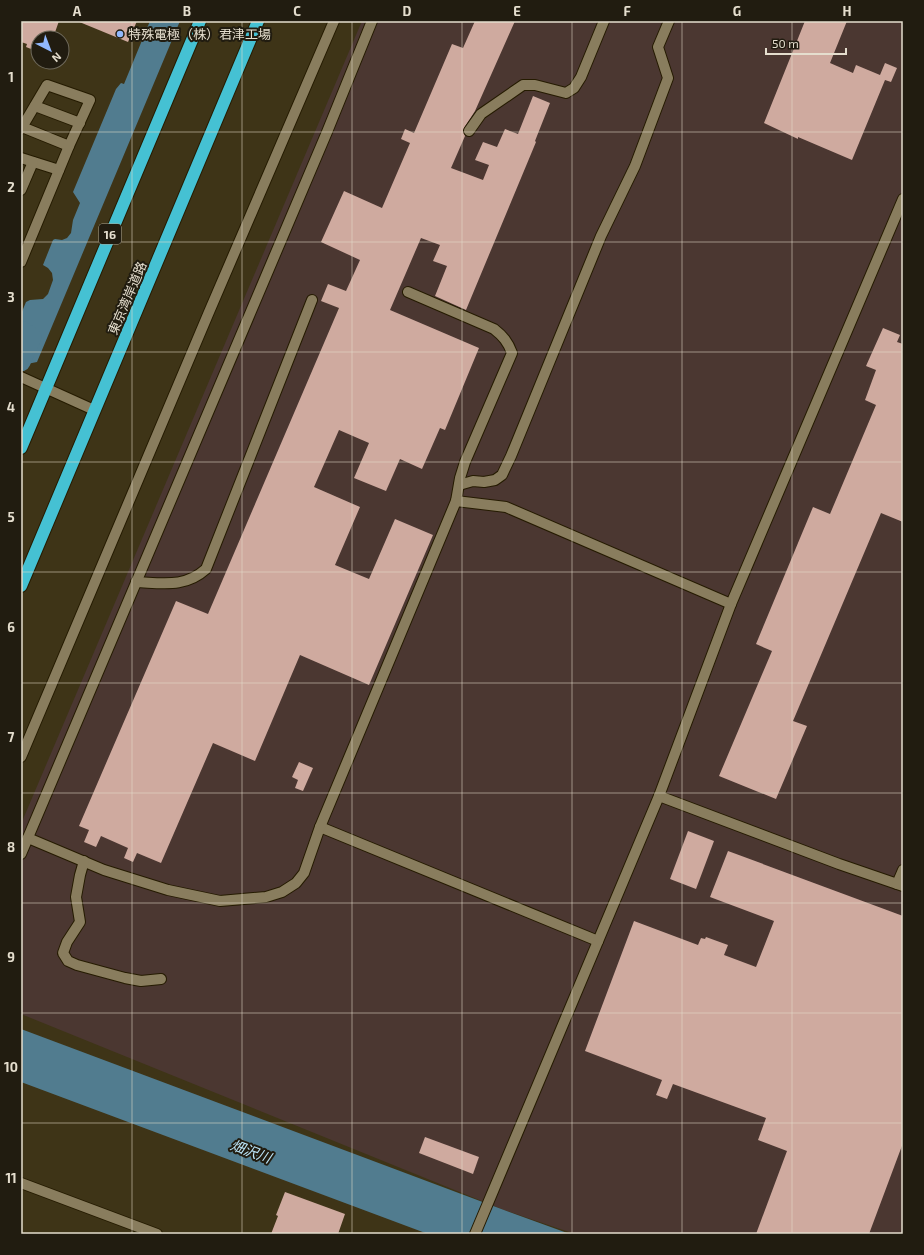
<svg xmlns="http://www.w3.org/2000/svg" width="924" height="1255" font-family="'Exo 2','Noto Sans JP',sans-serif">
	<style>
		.industrial { fill: #4b3731 }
		.water { fill: #517c8f }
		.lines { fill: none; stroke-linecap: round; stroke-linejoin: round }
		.river { stroke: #517c8f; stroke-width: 19 }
		.building { fill: #cfaa9f }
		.minor-casing { stroke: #251b00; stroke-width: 12 }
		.highway-casing { stroke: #251b00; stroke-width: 14 }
		.minor { stroke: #897d5e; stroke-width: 10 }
		.highway { stroke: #45c1d3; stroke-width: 12 }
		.grid { fill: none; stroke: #e5dece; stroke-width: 1; stroke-opacity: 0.55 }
		.poi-dot { fill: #91b8fd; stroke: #211c10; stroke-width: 1.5 }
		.labels { text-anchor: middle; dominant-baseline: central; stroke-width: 4; stroke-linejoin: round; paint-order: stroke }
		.shield { fill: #211c10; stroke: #aaa495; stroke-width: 1 }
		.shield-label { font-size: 12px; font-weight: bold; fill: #e5dece }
		.poi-label { font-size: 13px; fill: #e5dece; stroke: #211c10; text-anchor: start }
		.street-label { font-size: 13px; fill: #e5dece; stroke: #211c10 }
		.water-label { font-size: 14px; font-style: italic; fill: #bce6fa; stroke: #211c10 }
		.neatline { fill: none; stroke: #e5dece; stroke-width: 1.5 }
		.grid-label { font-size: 13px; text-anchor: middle; font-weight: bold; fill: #e5dece }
	</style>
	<rect width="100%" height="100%" fill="#3e3417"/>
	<polygon class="industrial" points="362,21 903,21 903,1234 575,1234 504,1210 21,1014 21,824"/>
	<g class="water">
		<polygon points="150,21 180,21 37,362 27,364 21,361 21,314 26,302 30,300 43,299 48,294 53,280 52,273 48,268 43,265 53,240 55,239 62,240 67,238 71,233 73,220 80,203 73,192 116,89 121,83 124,84"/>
		<polygon points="21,1029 504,1210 570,1234 428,1234 21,1082"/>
	</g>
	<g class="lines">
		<polyline class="river" points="21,330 32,337 21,362"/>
	</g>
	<g class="building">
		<polygon points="21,21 59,21 53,38 38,38 38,46 36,51 26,47 27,44 21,42"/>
		<polygon points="77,21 137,21 128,42"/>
		<polygon points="475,21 515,21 475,111 464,128 463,131 465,136 451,168 483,180 489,165 475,160 483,142 497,147 505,129 518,134 533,96 550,103 535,141 536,142 466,310 435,296 447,266 433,261 440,245 421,238 390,310 479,348 445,430 440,428 422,469 400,459 386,491 354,478 369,443 339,430 314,487 360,507 335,565 369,579 395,519 433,535 369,685 300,655 255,761 213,743 161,863 137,853 133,862 124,858 128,848 101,836 96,847 84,842 89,830 79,826 176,601 208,614 339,308 321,301 328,284 346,291 360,260 321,242 344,191 382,208 410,143 401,139 405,129 414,133 452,44 463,48"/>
		<polygon points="805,21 847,21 830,63 853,73 856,65 880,75 885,63 897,68 891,82 885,80 852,160 798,137 798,139 764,123"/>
		<polygon points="883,328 900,335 897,342 903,344 903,522 881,513 793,721 807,726 776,799 719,776 772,651 756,644 798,543 813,507 830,514 876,405 865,400 876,370 866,366"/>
		<polygon points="299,762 313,768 303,791 295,788 298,780 292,777"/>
		<polygon points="688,831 714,841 696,889 670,879"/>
		<polygon points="728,851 903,916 903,1143 869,1234 756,1234 787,1151 758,1140 766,1118 673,1084 667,1099 656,1095 662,1080 585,1051 634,921 698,945 701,938 705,939 706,937 728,945 724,955 756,967 774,921 710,897"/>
		<polygon points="425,1137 479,1157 473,1174 419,1153"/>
		<polygon points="285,1192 345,1214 338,1234 271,1234 278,1216 276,1215"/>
	</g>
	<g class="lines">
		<g class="minor-casing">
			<g id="minor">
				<polyline points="35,106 80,123"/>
				<polyline points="22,127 69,146"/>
				<polyline points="21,129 47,85 90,100 69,146 21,262"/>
				<polyline points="469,131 481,114 523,85 535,85 566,93 574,88 581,77 604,21"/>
				<polyline points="21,158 59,170"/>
				<polyline points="21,190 33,162"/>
				<polyline points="21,377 94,410"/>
				<polyline points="459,485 473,481 484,482 495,480 502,475 511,456 601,236 635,166 668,78 658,47 669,21"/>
				<polyline points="456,501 506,507 731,604"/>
				<path d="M136,582c27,1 49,6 70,-13l106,-269"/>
				<polyline points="21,757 209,312 334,21"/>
				<polyline points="659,796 839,864 903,886"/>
				<polyline points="320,827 598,941"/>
				<path d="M28,838l76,32 64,20 52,11 46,-4 16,-5 14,-9 8,-10 16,-46 136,-326 4,-23 5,-16 47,-109c-4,-11 -9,-17 -18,-24l-86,-37"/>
				<polyline points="21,854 327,132 372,21"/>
				<polyline points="84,861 80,875 76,897 80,922 67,942 63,953 68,961 77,965 125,978 141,981 161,979"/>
				<polyline points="897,884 903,870"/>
				<polyline points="21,1183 157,1234"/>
				<polyline points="475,1234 659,796 731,604 903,199"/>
			</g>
		</g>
		<g class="highway-casing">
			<g id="highway">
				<polyline points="21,448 200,21"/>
				<polyline points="21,586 258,21"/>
			</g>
		</g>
		<use href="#minor" class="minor"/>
		<use href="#highway" class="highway"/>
	</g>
	<path class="grid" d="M132,21v1213M242,21v1213M352,21v1213M462,21v1213M572,21v1213M682,21v1213M792,21v1213M21,132h882M21,242h882M21,352h882M21,462h882M21,572h882M21,683h882M21,793h882M21,903h882M21,1013h882M21,1123h882"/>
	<circle class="poi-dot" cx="120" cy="34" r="4"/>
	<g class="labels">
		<rect class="shield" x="99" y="224" width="22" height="20" rx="3"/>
		<g class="shield-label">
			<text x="110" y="234">16</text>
		</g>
		<g class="poi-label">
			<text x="128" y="34">特殊電極（株）君津工場</text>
		</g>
		<g class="street-label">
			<text transform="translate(127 298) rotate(-67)">東京湾岸道路</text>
		</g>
		<g class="water-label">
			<text transform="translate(251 1151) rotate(20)">畑沢川</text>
		</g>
	</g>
	<rect width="924" height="1255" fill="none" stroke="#211c10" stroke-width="44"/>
	<g transform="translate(50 50) rotate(138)"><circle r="19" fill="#211c10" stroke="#6f6a5c"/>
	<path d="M0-3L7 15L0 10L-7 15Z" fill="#91b8fd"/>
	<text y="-6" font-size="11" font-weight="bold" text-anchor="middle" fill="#e5dece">N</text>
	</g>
	<path d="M766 48v6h80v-6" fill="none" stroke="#e5dece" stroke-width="2"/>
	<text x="772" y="48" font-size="12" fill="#e5dece" stroke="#211c10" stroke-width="3" paint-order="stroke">50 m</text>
	<rect x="22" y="22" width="880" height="1211" class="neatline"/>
	<g class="grid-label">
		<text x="77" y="16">A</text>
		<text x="187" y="16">B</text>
		<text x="297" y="16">C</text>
		<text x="407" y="16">D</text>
		<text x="517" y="16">E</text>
		<text x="627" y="16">F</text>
		<text x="737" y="16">G</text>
		<text x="847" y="16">H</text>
		<text x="11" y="82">1</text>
		<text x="11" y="192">2</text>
		<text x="11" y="302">3</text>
		<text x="11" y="412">4</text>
		<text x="11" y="522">5</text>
		<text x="11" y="632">6</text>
		<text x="11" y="742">7</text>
		<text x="11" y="852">8</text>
		<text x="11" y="962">9</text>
		<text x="11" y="1072">10</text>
		<text x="11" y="1183">11</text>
	</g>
</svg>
